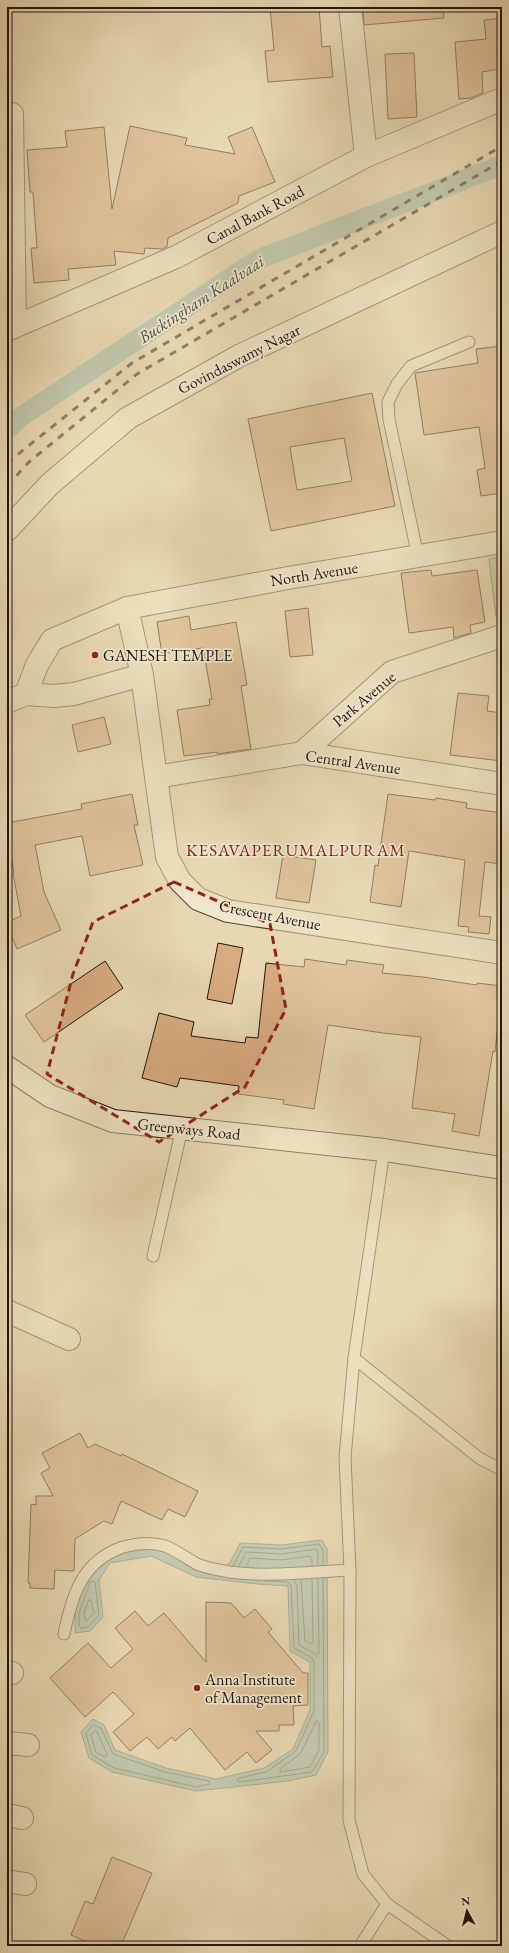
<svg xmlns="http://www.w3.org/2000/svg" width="509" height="1953" font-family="'EB Garamond',serif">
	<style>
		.green { fill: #b2bf8f; stroke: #696a4e }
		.water { fill: #97b9ae; stroke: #67776e }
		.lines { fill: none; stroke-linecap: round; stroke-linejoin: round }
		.shore { stroke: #5c665e; stroke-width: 1 }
		.canal { stroke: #97b9ae; stroke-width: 20 }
		.building { fill: #d8aa80; stroke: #20140d; fill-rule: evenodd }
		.lane-casing { stroke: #524536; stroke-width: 13 }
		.street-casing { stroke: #524536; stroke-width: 24 }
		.secondary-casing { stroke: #20140d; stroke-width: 24 }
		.lane { stroke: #f0e6cd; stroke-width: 11 }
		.street { stroke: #f0e6cd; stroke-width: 22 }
		.secondary { stroke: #f0e6cd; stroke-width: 22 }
		.rail { stroke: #20140d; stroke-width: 3; stroke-dasharray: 7 7; stroke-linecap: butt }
		.marked { fill: none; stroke: #8f2418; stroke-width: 3; stroke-dasharray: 8 5; stroke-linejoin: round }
		.poi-dot { fill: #8f2418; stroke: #f0e6cd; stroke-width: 1.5 }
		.labels { text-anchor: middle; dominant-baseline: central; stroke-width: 3.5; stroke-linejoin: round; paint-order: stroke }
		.street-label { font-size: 16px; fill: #20140d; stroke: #f0e6cd }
		.poi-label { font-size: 16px; fill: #20140d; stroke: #f0e6cd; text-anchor: start }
		.water-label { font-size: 17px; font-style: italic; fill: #4a4e45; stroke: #f0e6cd }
		.neighbourhood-label { font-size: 17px; letter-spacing: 1px; fill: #7a1f14; stroke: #f0e6cd }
	</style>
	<rect width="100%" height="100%" fill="#e8d8b2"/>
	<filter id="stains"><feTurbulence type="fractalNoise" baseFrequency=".005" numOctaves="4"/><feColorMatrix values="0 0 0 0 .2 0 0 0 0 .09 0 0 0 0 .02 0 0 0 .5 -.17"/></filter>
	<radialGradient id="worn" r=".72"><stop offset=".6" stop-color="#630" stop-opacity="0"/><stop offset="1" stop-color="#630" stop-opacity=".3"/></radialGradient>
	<polygon class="green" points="502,557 502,616 496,617 489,559"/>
	<polygon class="water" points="322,1540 327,1549 328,1752 316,1775 288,1781 196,1791 112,1772 89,1758 81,1732 93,1719 104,1725 115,1750 166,1768 216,1779 264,1768 293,1749 310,1710 310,1662 290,1651 288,1586 257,1584 196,1577 151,1556 110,1563 99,1580 103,1617 90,1631 75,1633 75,1612 82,1590 95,1564 117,1552 142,1548 168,1551 213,1574 230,1563 240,1543 281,1545"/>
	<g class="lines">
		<g class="shore">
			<polyline points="233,1566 243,1547 281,1549 319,1544 323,1550 323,1565"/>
			<polyline points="239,1566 246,1552 282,1554 316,1549 318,1552 318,1565"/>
			<polyline points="246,1567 250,1558 281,1560 310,1556 312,1558 312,1566"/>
			<polyline points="294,1580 297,1586 299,1645 317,1655 319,1653 318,1578"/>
			<polyline points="301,1580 305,1641 311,1644 313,1642 312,1579"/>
			<polygon points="91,1581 95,1582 99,1615 88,1627 81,1628 79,1626 79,1613"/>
			<polyline points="265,1581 288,1582 291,1585 294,1648 312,1658 314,1661 314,1711 296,1751 266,1772 239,1778 237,1780 239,1782 312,1772 324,1752 323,1578"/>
			<polygon points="91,1600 94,1613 86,1621 84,1614 88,1601"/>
			<polygon points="317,1721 319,1723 319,1750 310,1767 280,1772 280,1769 300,1754"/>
			<polygon points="93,1725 101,1728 113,1754 165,1772 209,1781 210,1784 196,1787 114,1768 92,1755 86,1734"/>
			<polygon points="95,1731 97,1732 107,1754 105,1757 96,1752 91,1735"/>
		</g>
		<polyline class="canal" points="7,430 19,418 259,259 502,165"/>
	</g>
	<g class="building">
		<polygon points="270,7 319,7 322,47 330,46 333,77 268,82 265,51 274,50"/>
		<polygon points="363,7 443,7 444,18 364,25"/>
		<polygon points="502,18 500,69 482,72 483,93 471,98 459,99 455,42 486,39 484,20"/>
		<polygon points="414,53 417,117 388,119 385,54"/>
		<polygon points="130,126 187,138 185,145 235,154 228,137 252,127 275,182 239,196 238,203 168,238 167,247 162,249 145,248 144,254 114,251 116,265 68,269 69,280 34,283 31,248 37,248 33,192 30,192 27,150 67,147 65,131 104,127 112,209"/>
		<polygon points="502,346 502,493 481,496 477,470 485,468 479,427 424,435 415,373 478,363 476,349"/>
		<path d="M372,393l23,113 -124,25 -23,-112zM344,438l8,43 -55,9 -7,-43z"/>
		<polygon points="431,570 432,576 477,570 485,622 470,625 471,633 454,638 453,627 409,633 401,573"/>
		<polygon points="308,608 313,655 290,657 285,611"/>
		<polygon points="189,616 191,630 236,622 247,685 241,686 251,749 217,754 217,752 184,756 177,710 210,705 209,699 212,699 203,648 162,654 157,622"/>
		<polygon points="458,693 489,696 487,711 502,713 502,761 450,755"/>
		<polygon points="104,717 111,744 78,752 72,725"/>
		<polygon points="132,794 138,825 134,825 143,865 90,876 82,836 35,845 44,892 61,930 17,949 7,925 7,922 21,916 13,873 14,873 7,834 7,823 82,809 81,804"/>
		<polygon points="388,794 435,800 436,798 467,803 466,808 502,813 501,864 485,862 479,916 491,917 489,934 468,932 469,927 458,926 465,860 409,851 401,907 370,902 375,865 378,866"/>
		<polygon points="283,855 316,860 309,903 276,898"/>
		<polygon points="218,943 243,948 232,1004 207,999"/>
		<polygon points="305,959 346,965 347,960 384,965 382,973 423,977 477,985 477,983 502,986 495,1052 493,1051 479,1136 452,1131 455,1114 412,1108 421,1037 383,1033 328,1025 314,1109 283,1104 284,1100 238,1094 239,1086 180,1078 177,1087 142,1078 159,1013 194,1022 191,1036 245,1043 246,1037 258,1038 266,963 304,967"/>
		<polygon points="105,961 123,988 44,1042 25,1015"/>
		<polygon points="80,1433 88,1448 95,1444 121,1456 122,1454 198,1491 185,1517 168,1509 162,1520 121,1501 112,1524 104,1521 75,1539 74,1571 55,1570 54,1589 30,1588 30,1583 28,1583 31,1504 36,1505 36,1496 53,1496 41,1473 50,1468 42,1453"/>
		<polygon points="206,1602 231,1603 244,1618 255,1609 272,1629 268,1632 303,1673 308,1673 308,1705 293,1706 294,1725 279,1725 279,1731 256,1731 272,1750 256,1763 247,1752 225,1770 190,1728 175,1741 172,1737 158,1749 147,1737 130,1751 113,1732 134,1714 113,1692 85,1717 50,1678 88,1643 111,1668 133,1649 115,1628 135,1611 148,1626 164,1613 206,1662"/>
		<polygon points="112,1857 152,1873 121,1946 96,1946 71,1935 85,1901 93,1904"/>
	</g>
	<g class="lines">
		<g class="lane-casing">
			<g id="lane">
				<polyline points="418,557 389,419 388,402 397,384 411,366 469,342"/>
				<polyline points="384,1150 354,1358 345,1457 350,1570 349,1820 363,1874 387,1904 448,1946"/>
				<polyline points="153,1256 182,1128"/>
				<polyline points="354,1358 479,1458 502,1470"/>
				<path d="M64,1634c8,-39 18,-73 59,-87 14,-4 29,-5 42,-1 11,4 21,12 32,18 9,4 22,6 32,8 41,5 80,0 121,-2"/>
				<polyline points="360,1946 387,1904"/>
			</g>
		</g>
		<g class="street-casing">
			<g id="street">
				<polyline points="350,7 366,156"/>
				<polyline points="12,114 15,326"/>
				<polyline points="7,330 176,257 366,156 502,99"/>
				<polyline points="7,530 50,484 128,418 239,356 502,232"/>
				<polyline points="127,608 142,675 167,857 180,881 198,899 228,911 502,953"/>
				<polyline points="26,694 54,696 74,694 142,675"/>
				<polyline points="7,702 26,694 37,665 52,640 127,608 288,578 502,542"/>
				<polyline points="302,753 392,672 502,636"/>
				<polyline points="156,777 302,753 502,784"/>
				<polyline points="7,1311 69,1339"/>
				<polyline points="7,1673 12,1673"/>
				<polyline points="7,1743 28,1745"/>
				<polyline points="7,1815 22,1818"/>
				<polyline points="7,1881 25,1884"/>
			</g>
		</g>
		<g class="secondary-casing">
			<polyline id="secondary" points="7,1067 50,1096 113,1121 384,1150 502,1168"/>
		</g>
		<use href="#lane" class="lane"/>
		<use href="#street" class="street"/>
		<use href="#secondary" class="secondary"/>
		<g class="rail">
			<polyline points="7,463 132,363 502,146"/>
			<polyline points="7,486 29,462 137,374 502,161"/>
		</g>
	</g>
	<path d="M0 0H509V1953H0ZM174,882l96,42 16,85 -41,78 -86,55 -112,-68 26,-100 20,-52z" fill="#e8d8b2" fill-opacity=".55" fill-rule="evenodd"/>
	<path class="marked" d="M174,882l96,42 16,85 -41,78 -86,55 -112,-68 26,-100 20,-52z"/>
	<g class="poi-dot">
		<circle cx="95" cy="655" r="4"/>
		<circle cx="197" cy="1688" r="4"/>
	</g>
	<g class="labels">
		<g class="street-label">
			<text transform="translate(255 215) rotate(-28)">Canal Bank Road</text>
			<text transform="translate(239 359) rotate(-27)">Govindaswamy Nagar</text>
			<text transform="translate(314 574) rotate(-9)">North Avenue</text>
			<text transform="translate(364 699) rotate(-40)">Park Avenue</text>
			<text transform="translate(353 762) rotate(8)">Central Avenue</text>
			<text transform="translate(270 915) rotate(11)">Crescent Avenue</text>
			<text transform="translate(189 1129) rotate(6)">Greenways Road</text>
		</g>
		<g class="poi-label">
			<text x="103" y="655">GANESH TEMPLE</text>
			<text x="205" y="1679">Anna Institute<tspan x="205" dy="18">of Management</tspan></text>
		</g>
		<g class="water-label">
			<text transform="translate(201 299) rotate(-33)">Buckingham Kaalvaai</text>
		</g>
		<g class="neighbourhood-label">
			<text x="296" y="850">KESAVAPERUMALPURAM</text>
		</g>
	</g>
	<rect width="509" height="1953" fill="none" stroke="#e8d8b2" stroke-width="24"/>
	<rect x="8" y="8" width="493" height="1937" fill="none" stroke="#20140d" stroke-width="2"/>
	<rect x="12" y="12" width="485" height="1929" fill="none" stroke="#20140d"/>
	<g transform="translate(467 1911) rotate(353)" stroke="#f0e6cd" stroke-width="3" paint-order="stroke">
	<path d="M0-3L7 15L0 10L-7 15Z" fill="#20140d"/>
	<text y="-6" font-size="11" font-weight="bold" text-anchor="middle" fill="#20140d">N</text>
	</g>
	<rect width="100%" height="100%" filter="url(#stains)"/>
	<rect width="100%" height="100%" fill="url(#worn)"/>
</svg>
